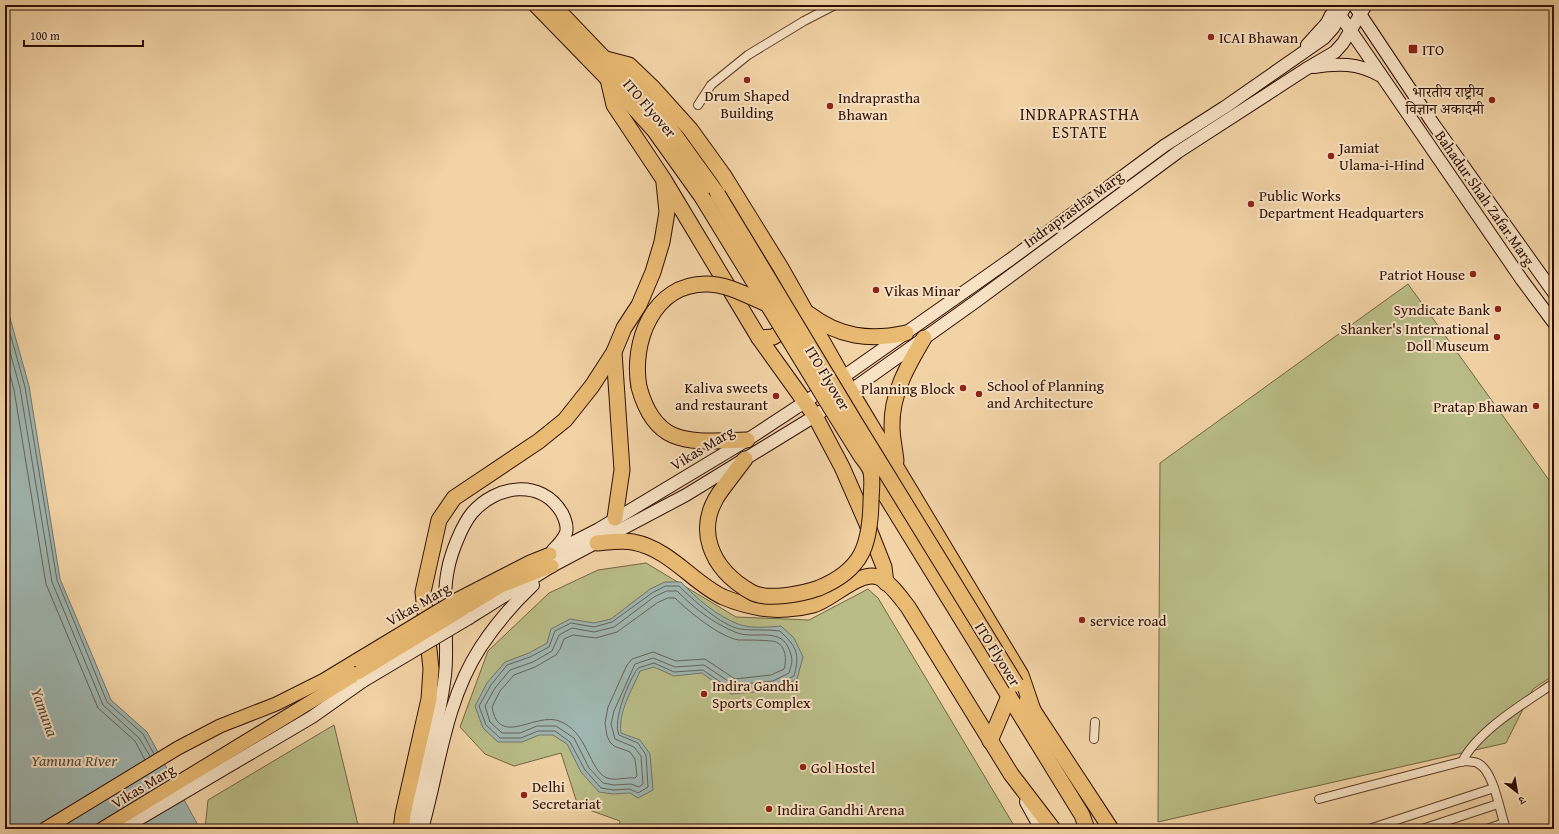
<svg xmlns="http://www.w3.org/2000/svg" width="1559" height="834" font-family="'Gentium Book Plus','Noto Serif Devanagari',serif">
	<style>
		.green { fill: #b9bc87; stroke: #746544 }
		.water { fill: #9fb6b0; stroke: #72736a }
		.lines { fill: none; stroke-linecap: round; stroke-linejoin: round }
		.shore { stroke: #666259; stroke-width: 1 }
		.street-casing { stroke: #5f3f2b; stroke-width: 10 }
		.secondary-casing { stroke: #2e0e02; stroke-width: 14 }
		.primary-casing { stroke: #2e0e02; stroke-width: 15 }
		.highway-casing { stroke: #2e0e02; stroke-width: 17 }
		.street { stroke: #f7e2c4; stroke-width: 8 }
		.secondary { stroke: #f7e2c4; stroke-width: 12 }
		.primary { stroke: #e9ba72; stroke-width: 13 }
		.highway { stroke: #e9ba72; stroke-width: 15 }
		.secondary-bridge-casing { stroke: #2e0e02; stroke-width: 14; stroke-linecap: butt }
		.primary-bridge-casing { stroke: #2e0e02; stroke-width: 15; stroke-linecap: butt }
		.highway-bridge-casing { stroke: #2e0e02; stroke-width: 17; stroke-linecap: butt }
		.secondary-bridge { stroke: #f7e2c4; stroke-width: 12 }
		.primary-bridge { stroke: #e9ba72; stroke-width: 13 }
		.highway-bridge { stroke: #e9ba72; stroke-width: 15 }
		.poi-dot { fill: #8f2418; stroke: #f7e2c4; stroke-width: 1.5 }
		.labels { text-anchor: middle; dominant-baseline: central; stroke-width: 4; stroke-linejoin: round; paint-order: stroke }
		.poi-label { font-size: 15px; fill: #2e0e02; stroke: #f7e2c4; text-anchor: start }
		.street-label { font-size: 15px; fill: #2e0e02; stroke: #f7e2c4 }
		.neighbourhood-label { font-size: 16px; letter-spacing: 1px; fill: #2e0e02; stroke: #f7e2c4 }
		.water-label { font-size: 16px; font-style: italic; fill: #56493f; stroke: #f7e2c4 }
	</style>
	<rect width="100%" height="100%" fill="#f2d3a5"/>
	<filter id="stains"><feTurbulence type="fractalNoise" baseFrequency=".005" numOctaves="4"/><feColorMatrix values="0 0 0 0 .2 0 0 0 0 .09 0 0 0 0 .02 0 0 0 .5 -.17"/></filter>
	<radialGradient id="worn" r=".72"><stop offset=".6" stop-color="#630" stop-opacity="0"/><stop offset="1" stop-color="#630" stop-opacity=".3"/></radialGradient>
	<g class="green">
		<polygon points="1408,284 1554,487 1554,675 1533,689 1506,743 1158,822 1160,463"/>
		<polygon points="646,563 736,617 809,620 868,589 878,598 1016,829 619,829 620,821 578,806 561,753 514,766 485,754 460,727 488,651 549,593 598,570"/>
		<polygon points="334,725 359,829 205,829 208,800"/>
	</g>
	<g class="water">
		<polygon points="5,300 29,386 60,579 111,700 147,732 200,829 5,829"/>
		<path d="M665,582h16c16,17 36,34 57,42 12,5 31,3 43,2l13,12 9,19 -6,22 -21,11 -45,4 -29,-21 -28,3 -20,-9 -14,4c-8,19 -22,41 -19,62l19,7 10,14 3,36 -15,8 -8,-5 -17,1 -14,-2 -18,-20 -14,-28 -14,-9h-14l-17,7h-24l-15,-14 -8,-22 12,-23 18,-21 24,-9 18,-10 4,-14 19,-10 24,4 17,-4 39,-30z"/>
	</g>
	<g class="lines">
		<g class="shore">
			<polyline points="5,315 25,387 57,580 107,702 143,734 154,754"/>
			<polyline points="5,334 20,388 52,582 103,705 139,738 150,756"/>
			<polyline points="5,356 14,390 46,584 98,708 135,741 145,760"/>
			<path d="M666,586h13c13,13 43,40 61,43 13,2 27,0 40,2 17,16 20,23 14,45l-20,10 -42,4 -29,-20 -29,2 -20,-9 -16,5c-9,12 -26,53 -19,67l19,8 8,12 2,32 -10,6 -8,-4 -17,1 -12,-2 -16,-18 -15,-28 -15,-11h-17l-17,7h-21l-14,-13 -7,-19 12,-21 16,-20 23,-8 19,-10 6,-16 16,-8 23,4 18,-5 40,-29z"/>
			<path d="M667,591h10c17,17 36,32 58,41 17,8 44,-5 53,15 5,11 5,14 1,26l-16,8 -39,4 -30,-20 -29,2 -22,-9 -18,6 -21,47 -3,13 4,15 19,8 7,9 2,28 -4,3 -8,-3 -17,1 -11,-2 -14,-15 -15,-30 -18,-12h-19l-17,7h-18l-12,-11 -5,-16 10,-18 15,-18 23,-8 19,-11 7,-16 13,-7 22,4 20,-5 40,-30z"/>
			<path d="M668,598h7c13,13 46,40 64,42 7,0 33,0 37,2 10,4 11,18 8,27l-13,6 -36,4 -30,-20 -29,2 -23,-9 -21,7 -5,6 -19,42 -3,16 2,13 3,6 4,4 16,6 5,7 2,17 -2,2c-9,-1 -19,3 -28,0 -18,-7 -19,-47 -48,-57 -24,-9 -60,27 -67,-14l8,-16 14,-16 21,-8 21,-12 4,-6 4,-10 9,-4 23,3 21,-6 40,-29z"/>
		</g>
		<g class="street-casing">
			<g id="street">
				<polyline points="698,105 711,85 748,55 804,21 835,5"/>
				<polyline points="1094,739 1095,722"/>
				<path d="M1462,762c15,-31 64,-60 92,-79"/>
				<path d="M1319,799l145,-38c5,1 12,0 15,3 15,8 21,49 27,65"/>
				<polyline points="1369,829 1494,788"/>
				<polyline points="1422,829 1498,804"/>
				<polyline points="1487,829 1504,823"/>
			</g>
		</g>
		<g class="secondary-casing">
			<g id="secondary">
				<polyline points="1333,5 1522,280 1554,323"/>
				<polyline points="1354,5 1432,122 1554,293"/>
				<polyline points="1307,45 1327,23 1331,15"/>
				<path d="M1314,67c24,-4 44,-4 65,8"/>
				<polyline points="550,554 599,529 747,440 843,377 1011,259 1164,146 1225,107 1324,38 1333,28 1346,5"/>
				<polyline points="469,618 552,566 686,495 815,416 975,302 1178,152 1306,69 1335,52 1343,43 1366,5"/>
				<polyline points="1026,802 1041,829"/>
				<polyline points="122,829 312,717 363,681"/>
				<path d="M414,829c1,-26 11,-52 16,-77 6,-25 12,-52 15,-77 4,-35 -4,-72 3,-106 3,-16 14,-44 24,-56 24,-28 69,-35 90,0 3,6 6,13 4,20 -3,7 -8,12 -13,17"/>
				<path d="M422,829c17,-60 23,-127 58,-181 15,-23 33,-44 53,-63"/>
			</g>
		</g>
		<g class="primary-casing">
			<g id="primary">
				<polyline points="458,599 530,562 550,554"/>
				<polyline points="463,609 501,586 552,566"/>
				<polyline points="45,829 178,748 220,726 276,704 324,680 357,660"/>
				<polyline points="102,829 358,673"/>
			</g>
		</g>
		<g class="highway-casing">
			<g id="highway">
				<polyline points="536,5 608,79 654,130 702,197"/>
				<polyline points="553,5 666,123 718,195"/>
				<polyline points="606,59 629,65 653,88 690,129 724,176 781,268 851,392 1021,675 1033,710"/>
				<polyline points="608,79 614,105 664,180 759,338 815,416 842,467 867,524 884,567 886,583"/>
				<path d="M809,314c30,23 61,27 97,19"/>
				<polyline points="759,338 773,337 794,325"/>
				<path d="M639,387c17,63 54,54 108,53"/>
				<path d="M896,461c-1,-11 -4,-23 -4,-34 -1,-33 16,-62 32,-89"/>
				<polyline points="871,472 1082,815 1087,829"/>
				<polyline points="723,488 745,459"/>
				<polyline points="615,518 622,470 614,352 624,328 639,305 653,272 662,242 667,212 664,183"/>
				<path d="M597,543c12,-1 24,-3 36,-1 37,7 60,41 90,55 12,5 26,9 38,11 15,3 37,1 52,-3 18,-5 47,-35 65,-28 12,5 22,20 30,30l103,167 42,55"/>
				<polyline points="1027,701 1111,829"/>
				<polyline points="990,741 1009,696"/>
				<polyline points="401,829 403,814 429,699 431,669 423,592 439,520 454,498 539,441 565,420 592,386 614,352"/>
			</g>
		</g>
		<use href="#street" class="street"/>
		<use href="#secondary" class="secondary"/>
		<use href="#primary" class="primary"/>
		<use href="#highway" class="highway"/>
		<g class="secondary-bridge-casing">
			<polyline id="secondary-bridge" points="363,681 469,618"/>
		</g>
		<g class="primary-bridge-casing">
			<g id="primary-bridge">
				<polyline points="357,660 458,599"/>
				<polyline points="358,673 463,609"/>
			</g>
		</g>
		<g class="highway-bridge-casing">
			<g id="highway-bridge">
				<polyline points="718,195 853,419 1016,684"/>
				<path d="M702,197c43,70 86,141 129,211 10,16 20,32 30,48 3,4 9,11 10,16 2,9 0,21 0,30 -1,44 -9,68 -52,86 -17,6 -52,13 -68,4 -40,-23 -59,-64 -28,-104"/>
				<path d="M639,387c-8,-45 14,-103 67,-103 22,0 42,12 61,20"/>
			</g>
		</g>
		<use href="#secondary-bridge" class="secondary-bridge"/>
		<use href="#primary-bridge" class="primary-bridge"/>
		<use href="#highway-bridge" class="highway-bridge"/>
	</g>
	<g class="poi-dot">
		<circle cx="1211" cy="37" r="4"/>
		<rect x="1408" y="44" width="10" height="10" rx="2"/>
		<circle cx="747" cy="80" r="4"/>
		<circle cx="1492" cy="100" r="4"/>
		<circle cx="830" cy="106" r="4"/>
		<circle cx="1331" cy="156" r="4"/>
		<circle cx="1251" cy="204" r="4"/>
		<circle cx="1473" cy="274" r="4"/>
		<circle cx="876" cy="290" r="4"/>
		<circle cx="1498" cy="309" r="4"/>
		<circle cx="1497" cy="337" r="4"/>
		<circle cx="963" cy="388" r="4"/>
		<circle cx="979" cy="394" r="4"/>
		<circle cx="776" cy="396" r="4"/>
		<circle cx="1536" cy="406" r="4"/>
		<circle cx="1082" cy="620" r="4"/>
		<circle cx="704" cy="694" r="4"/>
		<circle cx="803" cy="767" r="4"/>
		<circle cx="524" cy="795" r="4"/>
		<circle cx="769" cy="809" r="4"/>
	</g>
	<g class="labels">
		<g class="poi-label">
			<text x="1219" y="37">ICAI Bhawan</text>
			<text x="1422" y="49">ITO</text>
			<text x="1484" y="91" text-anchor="end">भारतीय राष्ट्रीय<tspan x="1484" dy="17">विज्ञान अकादमी</tspan></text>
			<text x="747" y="95" text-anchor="middle">Drum Shaped<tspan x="747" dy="17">Building</tspan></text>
			<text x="838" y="97">Indraprastha<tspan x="838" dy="17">Bhawan</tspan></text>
			<text x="1339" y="147">Jamiat<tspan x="1339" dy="17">Ulama-i-Hind</tspan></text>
			<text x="1259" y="195">Public Works<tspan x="1259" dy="17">Department Headquarters</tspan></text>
			<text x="1465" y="274" text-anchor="end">Patriot House</text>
			<text x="884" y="290">Vikas Minar</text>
			<text x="1490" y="309" text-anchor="end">Syndicate Bank</text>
			<text x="1489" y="328" text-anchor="end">Shanker's International<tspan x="1489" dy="17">Doll Museum</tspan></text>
			<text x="987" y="385">School of Planning<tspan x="987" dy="17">and Architecture</tspan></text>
			<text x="768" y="387" text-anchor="end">Kaliva sweets<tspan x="768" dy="17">and restaurant</tspan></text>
			<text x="955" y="388" text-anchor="end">Planning Block</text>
			<text x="1528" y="406" text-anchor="end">Pratap Bhawan</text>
			<text x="1090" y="620">service road</text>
			<text x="712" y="685">Indira Gandhi<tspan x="712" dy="17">Sports Complex</tspan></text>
			<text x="811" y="767">Gol Hostel</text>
			<text x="532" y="786">Delhi<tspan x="532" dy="17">Secretariat</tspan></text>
			<text x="777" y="809">Indira Gandhi Arena</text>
		</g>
		<g class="street-label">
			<text transform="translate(650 108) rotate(49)">ITO Flyover</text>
			<text transform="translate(1485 198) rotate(55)">Bahadur Shah Zafar Marg</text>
			<text transform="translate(1073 209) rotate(-36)">Indraprastha Marg</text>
			<text transform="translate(828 378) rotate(59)">ITO Flyover</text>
			<text transform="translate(702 448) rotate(-31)">Vikas Marg</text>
			<text transform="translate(418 604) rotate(-30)">Vikas Marg</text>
			<text transform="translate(998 654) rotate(58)">ITO Flyover</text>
			<text transform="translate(143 786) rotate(-31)">Vikas Marg</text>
		</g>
		<g class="neighbourhood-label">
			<text x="1080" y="114">INDRAPRASTHA<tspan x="1080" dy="18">ESTATE</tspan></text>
		</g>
		<g class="water-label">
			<text transform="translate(45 712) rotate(70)">Yamuna</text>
			<text x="74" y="760">Yamuna River</text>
		</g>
	</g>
	<rect width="1559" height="834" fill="none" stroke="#f2d3a5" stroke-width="20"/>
	<rect x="6" y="6" width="1547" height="822" fill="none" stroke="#2e0e02" stroke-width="2"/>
	<rect x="10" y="10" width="1539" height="814" fill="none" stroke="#2e0e02"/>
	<g transform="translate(1517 792) rotate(149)" stroke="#f7e2c4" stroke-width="3" paint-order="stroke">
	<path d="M0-3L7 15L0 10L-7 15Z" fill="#2e0e02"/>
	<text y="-6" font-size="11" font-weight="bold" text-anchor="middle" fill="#2e0e02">उ</text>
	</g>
	<path d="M24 40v6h119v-6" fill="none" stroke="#2e0e02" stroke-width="2"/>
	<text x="30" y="40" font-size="12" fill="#2e0e02" stroke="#f7e2c4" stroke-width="3" paint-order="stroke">100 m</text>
	<rect width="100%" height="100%" filter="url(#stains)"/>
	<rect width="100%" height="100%" fill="url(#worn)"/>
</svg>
